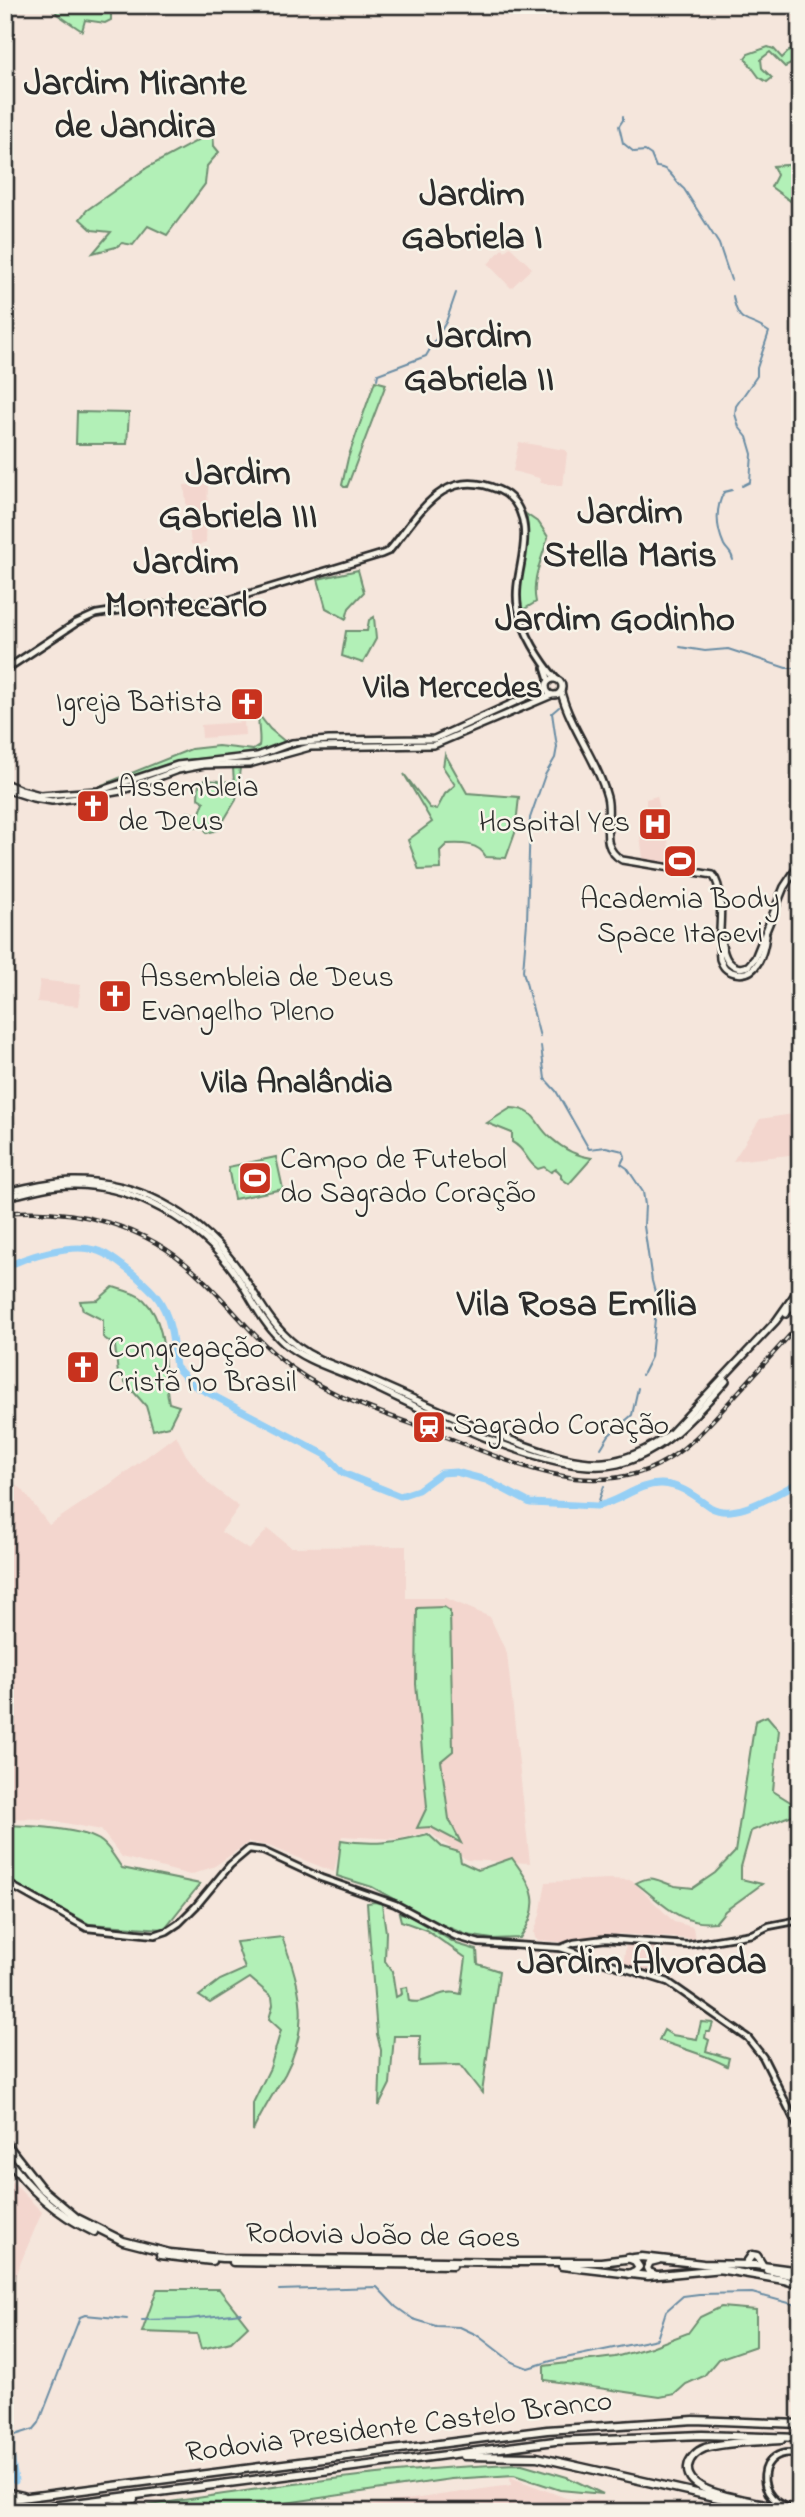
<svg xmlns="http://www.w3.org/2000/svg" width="805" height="2517" font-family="'Indie Flower',sans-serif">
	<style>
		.built { fill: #f3d6ce }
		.green { fill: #b2f0b7; stroke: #6e8e71; stroke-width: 2 }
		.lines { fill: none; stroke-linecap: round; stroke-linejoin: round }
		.stream { stroke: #6b8da4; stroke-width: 2 }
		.river { stroke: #95cff5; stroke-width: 7 }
		.secondary-casing { stroke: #2b2b2b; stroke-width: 10 }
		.primary-casing { stroke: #2b2b2b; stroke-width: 10 }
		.trunk-casing { stroke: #2b2b2b; stroke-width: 11 }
		.motorway-casing { stroke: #2b2b2b; stroke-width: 11 }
		.secondary { stroke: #f7f3e8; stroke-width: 4.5 }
		.primary { stroke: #f7f3e8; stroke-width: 5 }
		.trunk { stroke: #f7f3e8; stroke-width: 6 }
		.motorway { stroke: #f7f3e8; stroke-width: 6 }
		.rail-casing { stroke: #2b2b2b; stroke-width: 4.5 }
		.rail { stroke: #f7f3e8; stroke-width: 2; stroke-dasharray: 5; stroke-linecap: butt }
		.labels { text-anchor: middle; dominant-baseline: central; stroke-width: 5; stroke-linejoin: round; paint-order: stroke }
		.poi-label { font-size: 30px; fill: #2b2b2b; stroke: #f7f3e8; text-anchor: start }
		.street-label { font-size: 30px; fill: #2b2b2b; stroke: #f7f3e8 }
		.quarter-label { font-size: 33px; font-weight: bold; fill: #2b2b2b; stroke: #f7f3e8 }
		.district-label { font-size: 37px; font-weight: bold; fill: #2b2b2b; stroke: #f7f3e8 }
	</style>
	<rect width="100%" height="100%" fill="#f5e6dc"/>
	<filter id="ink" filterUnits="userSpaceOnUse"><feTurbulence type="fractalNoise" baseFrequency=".0143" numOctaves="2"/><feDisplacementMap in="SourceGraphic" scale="14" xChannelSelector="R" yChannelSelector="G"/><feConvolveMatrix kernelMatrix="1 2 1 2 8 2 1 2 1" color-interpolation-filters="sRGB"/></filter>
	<g filter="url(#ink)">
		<g class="built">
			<polygon points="510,247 532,268 511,288 488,264 503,248 505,251"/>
			<polygon points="519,442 565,450 567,453 563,486 541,483 539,478 513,471"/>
			<polygon points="208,484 206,542 196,546 191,544 184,485"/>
			<polygon points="244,722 245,735 202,738 201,725"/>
			<polygon points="657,796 661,813 664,813 670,854 676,863 647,860 643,858 640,835 646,812 646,799"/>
			<polygon points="40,980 81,985 78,1006 37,1002"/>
			<polygon points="800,1113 800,1154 733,1161 760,1119"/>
			<polygon points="176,1435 186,1455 209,1484 239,1507 221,1532 249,1550 268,1529 291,1547 406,1546 406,1598 446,1598 490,1617 507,1654 530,1863 467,1860 429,1832 397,1839 342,1836 334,1872 269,1846 249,1842 215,1866 190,1875 122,1857 101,1830 44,1819 5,1818 5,1494 16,1485 22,1489 49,1525 110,1484"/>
			<polygon points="609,1879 632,1880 674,1922 693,1927 695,1939 620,1934 562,1942 538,1940 535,1938 534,1932 540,1915 546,1882"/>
			<polygon points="626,1944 660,1947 654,1974 623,1965"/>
			<polygon points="12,2182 42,2212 12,2283 5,2305 5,2188"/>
			<polygon points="510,2477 566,2498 633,2504 671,2512 321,2512 511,2485"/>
		</g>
		<g class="green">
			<polygon points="53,5 76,5 78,9 105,5 111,12 111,20 105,23 85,20 82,31 57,14"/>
			<polygon points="768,47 774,49 782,58 791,49 800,49 797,61 785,67 770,52 761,59 762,68 772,78 767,82 759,77 745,58 748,54"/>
			<polygon points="213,132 214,146 219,152 207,166 205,184 167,235 148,226 133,245 122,243 116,247 93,253 111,232 92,230 80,219 87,210 148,167"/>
			<polygon points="800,164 800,208 771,187 777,175 773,166"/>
			<polygon points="375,381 386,384 347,487 344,487 342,485 348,458"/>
			<polygon points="77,412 129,413 127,444 76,444"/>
			<path d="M526,514l13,9 9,14c-6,22 -17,43 -12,65l-15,9 -2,-26 9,-59z"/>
			<polygon points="358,570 364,592 349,608 346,619 326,608 318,579"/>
			<polygon points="374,617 376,639 363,663 342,656 346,631 367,631 369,620"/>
			<path d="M259,715l11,14 18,15 -30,10 -74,6 -82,27v-2l89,-36 27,-3 35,4 6,-4c2,-10 -2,-20 0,-31z"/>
			<path d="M445,754l22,39 52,4 -4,36 -9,25 -20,-1c-7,-14 -24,-14 -39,-13l-7,7 1,18 -22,1 -11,-30 24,-18 -28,-48 26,34 7,1 8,-15 10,-9 -12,-18z"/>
			<polygon points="233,768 240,768 236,800 218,830 207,833 203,826 193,827 192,818 187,818 188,812 199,815 204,802 198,798 199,783 205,780 234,782"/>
			<path d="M511,1108c27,1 24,18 40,30 11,10 26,18 41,20l-23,26 -8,-6v-4l-5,-5 -5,3 -7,-5 -6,2c-13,-8 -11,-19 -26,-27v-9l-25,-10z"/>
			<polygon points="276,1157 283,1189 234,1199 228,1167"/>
			<path d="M113,1287c10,3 24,6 31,13 26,26 18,70 25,103l10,3 -10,20 -16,4 -7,-24 -28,-32 -3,-28 -12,-9v-17l-20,-10 -3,-9 18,-1z"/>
			<polygon points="444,1607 450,1611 453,1751 441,1761 449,1819 461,1843 431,1827 417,1828 427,1807 416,1684 417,1608"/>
			<path d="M767,1716l12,14 -6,61 27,17v4l-49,19 -10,36v12l21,5 -37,27 -9,11c-37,4 -53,-19 -80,-39 18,-10 22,-1 39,3 6,1 12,1 18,2l22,-15 20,-21 20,-131z"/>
			<path d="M5,1825c23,1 79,3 97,17 8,6 14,18 20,26l78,16 -36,45 -75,-5 -84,-45z"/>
			<path d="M428,1834l14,13 17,5 2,10 17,8 34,-12c22,30 31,46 8,80l-28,1 -25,-4 -36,-15 -59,-33 -35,-11 4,-36c33,6 55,2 87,-6z"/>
			<path d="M375,1902l7,2 4,28 -1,29 7,10 4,26 6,-3 -1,-6 6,-1 2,14c18,5 31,-14 52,-7l5,-36 -40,-28 -25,-9 -2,-8 7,1 51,30 20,6 1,14 21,7 -17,122 -22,-28 -41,1 1,-30h-26l-4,48 -11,22 2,-56 -4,-16 -10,-131z"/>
			<path d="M282,1937c19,49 29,88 3,137 -11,19 -23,37 -32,57v-28l17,-35 11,-38 -12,-11 4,-14 -1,-8 -22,-19 -40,25 -11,-7 21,-16 25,-11 -9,-27z"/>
			<path d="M701,2022l12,1 -3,9h-4l-1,6 4,2 -3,11 23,7 -2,8c-22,-12 -45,-17 -68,-26l5,-10 8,5 25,4z"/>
			<polygon points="157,2289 219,2289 248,2326 231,2342 201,2349 197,2334 142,2332"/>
			<polygon points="721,2307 756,2310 756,2346 718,2359 704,2376 686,2384 675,2394 660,2397 544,2380 544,2366 615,2357 651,2347 688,2333 700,2317"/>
			<path d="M522,2464l45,13 36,17 -43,-4 -46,-15 -63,4 -228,33h-118c139,-21 277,-44 417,-48z"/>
		</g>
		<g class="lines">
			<g class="stream">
				<path d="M623,116v4l-4,6 4,17 11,9 11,-1 6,4 5,12c15,0 18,15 28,22l35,55 12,36"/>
				<path d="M733,296c5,31 16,21 36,36l-12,36v8l-21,30 -1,8 4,13 8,10 5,17 -2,28 -8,4"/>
				<polyline points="377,379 378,374 426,356 446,322 456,293"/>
				<path d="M732,490l-8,2c-9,17 -8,35 0,53 3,6 8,7 9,15"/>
				<polyline points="680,647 705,651 728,649 786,668 797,668"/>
				<polyline points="540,1037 523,971 527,922 530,818 545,775 555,758 557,747 552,713 559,707"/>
				<polyline points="541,1046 545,1079 556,1091 589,1149 606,1147 623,1151 625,1156 621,1164 627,1168 643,1192 645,1205 644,1226 652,1281 657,1300 651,1357 642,1375"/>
				<polyline points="601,1448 609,1435 632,1415 638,1388"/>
				<polyline points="597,1506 604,1486"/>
				<polyline points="279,2290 377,2287 396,2307 413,2319 436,2326 460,2327 477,2335 512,2362 528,2368 551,2361 657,2339 666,2311 683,2296 699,2294 752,2293 800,2306"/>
				<polyline points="142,2320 189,2319 241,2313"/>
				<polyline points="12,2436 34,2429 39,2423 80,2317 85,2315 127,2319"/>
			</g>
			<g class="river">
				<path d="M5,1268c21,-12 66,-25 90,-18 15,4 29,17 41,26 11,10 22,19 28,33 9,19 9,38 12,58l17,18 133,70 17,18 57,23 18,-6 23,-17 15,-1 30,8 44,23 67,3c24,-4 40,-23 65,-22 20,1 33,13 48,23 25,15 66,-14 90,-25"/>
				<path d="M5,2405c10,13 6,30 6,46 0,10 3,20 4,30"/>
			</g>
			<g class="secondary-casing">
				<g id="secondary">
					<polyline points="545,668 549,681"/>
					<path d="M5,670l71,-47 20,-9 57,-9 76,-5 153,-46 7,-3c30,-36 53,-86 110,-61 16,7 23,21 25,38 3,27 -11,53 -6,80 5,25 22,52 38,71"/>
					<polyline points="5,1882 87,1928 155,1935 167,1931 179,1923 196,1906 230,1865 249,1849 263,1851 321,1878 395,1904 455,1936 479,1943 561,1948 574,1943 605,1939 687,1945 752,1934 769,1926 800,1920"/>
					<polyline points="561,1948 668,1982 748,2038 763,2057 800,2131"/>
					<path d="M800,2455c-42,-13 -53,48 0,56"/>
				</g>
			</g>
			<g class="primary-casing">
				<g id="primary">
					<polyline points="798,5 800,7"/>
					<circle cx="554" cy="687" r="8"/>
					<path d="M561,692c10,37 36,68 46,105 6,23 -10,49 15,63l91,15c14,19 4,60 7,84 3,8 6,12 15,14 23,5 29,-21 31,-38"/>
					<polyline points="5,783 21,790 40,795 98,791 177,765 257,756 292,743 329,740 434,739 546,688"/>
					<polyline points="5,789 33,798 52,801 87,797 121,791 178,770 204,765 249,764 310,747 434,745 552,695"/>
					<path d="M721,941c3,13 5,24 19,27l8,-2 7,-8 29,-71 16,-24"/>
					<path d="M5,1192c23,-4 45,-11 68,-11 64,-1 121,32 160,81 24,31 32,59 64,84 20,15 41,20 63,29 52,23 103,47 156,67 28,10 57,22 88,20 24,-2 48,-15 67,-29l105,-112 24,-34"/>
					<path d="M5,1197c17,-3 35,-9 52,-11 65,-7 133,29 172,79 20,25 30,56 55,78 24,20 52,26 80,39 61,28 190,98 254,82 47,-12 77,-49 108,-83"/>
					<polyline points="786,1314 800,1294"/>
				</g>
			</g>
			<g class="trunk-casing">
				<g id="trunk">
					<polyline points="5,2142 41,2188 77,2218 123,2241 170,2253 222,2258 520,2262 601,2262 642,2257 703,2264 755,2265 800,2271"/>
					<path d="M5,2155c22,33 53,60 89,77"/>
					<polyline points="160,2255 212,2261"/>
					<polyline points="628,2258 635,2261 639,2267 635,2271 629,2274"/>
					<polyline points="233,2262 453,2265"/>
					<polyline points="745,2265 752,2255 757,2256 763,2266"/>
					<polyline points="562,2266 648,2276 722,2269"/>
					<polyline points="767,2270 800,2277"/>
					<polyline points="656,2275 649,2272 647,2268 650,2262 658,2260"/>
				</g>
			</g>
			<g class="motorway-casing">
				<g id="motorway">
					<polyline points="718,2269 784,2280 800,2285"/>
					<polyline points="464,2456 537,2457 780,2512"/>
					<polyline points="5,2492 23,2496"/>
					<polyline points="5,2500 547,2430 694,2420 800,2424"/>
					<path d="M765,2504c-20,-5 -80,-10 -77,-37 1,-9 9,-16 17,-19 24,-7 52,-6 76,-8"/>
					<polyline points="5,2512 555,2441 702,2435 800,2438"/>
					<polyline points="85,2512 134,2499"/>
				</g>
			</g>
			<use href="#secondary" class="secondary"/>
			<use href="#primary" class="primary"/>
			<use href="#trunk" class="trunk"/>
			<use href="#motorway" class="motorway"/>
			<g class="rail-casing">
				<path id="rail" d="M5,1213c69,-6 140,11 191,60 29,26 52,58 81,83 45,40 107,57 162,78 44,17 89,38 136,44 27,3 58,0 83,-13 30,-15 52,-42 74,-66 23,-25 45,-50 68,-75"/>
			</g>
			<use href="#rail" class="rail"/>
		</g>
	</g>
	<defs>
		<g id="church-square" transform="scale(1.75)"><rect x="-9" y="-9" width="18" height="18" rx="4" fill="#c8321e" stroke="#f7f3e8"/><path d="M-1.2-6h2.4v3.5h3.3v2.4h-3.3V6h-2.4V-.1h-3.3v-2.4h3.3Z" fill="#fff"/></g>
		<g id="hospital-square" transform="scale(1.75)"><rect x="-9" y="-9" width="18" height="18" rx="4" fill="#c8321e" stroke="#f7f3e8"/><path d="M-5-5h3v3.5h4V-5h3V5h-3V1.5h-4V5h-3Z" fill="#fff"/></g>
		<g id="stadium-square" transform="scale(1.75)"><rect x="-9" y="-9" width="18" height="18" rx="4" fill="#c8321e" stroke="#f7f3e8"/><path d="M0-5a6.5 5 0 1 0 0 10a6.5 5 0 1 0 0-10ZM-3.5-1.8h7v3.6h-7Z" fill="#fff"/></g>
		<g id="station-square" transform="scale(1.75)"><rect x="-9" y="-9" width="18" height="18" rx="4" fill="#c8321e" stroke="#f7f3e8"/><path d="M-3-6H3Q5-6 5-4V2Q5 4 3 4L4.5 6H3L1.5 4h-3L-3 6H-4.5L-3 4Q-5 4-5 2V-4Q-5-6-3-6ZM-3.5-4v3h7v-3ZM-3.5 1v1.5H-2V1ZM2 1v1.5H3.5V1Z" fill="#fff"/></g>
	</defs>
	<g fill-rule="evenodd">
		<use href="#church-square" x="247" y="704"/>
		<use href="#church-square" x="93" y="806"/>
		<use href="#hospital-square" x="655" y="824"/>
		<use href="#stadium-square" x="680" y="861"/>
		<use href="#church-square" x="115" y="996"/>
		<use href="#stadium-square" x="255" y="1178"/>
		<use href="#church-square" x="83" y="1367"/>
		<use href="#station-square" x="429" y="1427"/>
	</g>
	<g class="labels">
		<g class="poi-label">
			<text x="222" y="704" text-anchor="end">Igreja Batista</text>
			<text x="118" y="789">Assembleia<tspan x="118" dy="34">de Deus</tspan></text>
			<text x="630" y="824" text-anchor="end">Hospital Yes</text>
			<text x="680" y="901" text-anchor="middle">Academia Body<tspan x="680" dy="34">Space Itapevi</tspan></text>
			<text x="140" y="979">Assembleia de Deus<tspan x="140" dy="34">Evangelho Pleno</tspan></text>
			<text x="280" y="1161">Campo de Futebol<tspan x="280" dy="34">do Sagrado Coração</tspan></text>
			<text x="108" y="1350">Congregação<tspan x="108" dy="34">Cristã no Brasil</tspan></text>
			<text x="453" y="1427">Sagrado Coração</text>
		</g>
		<g class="street-label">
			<text transform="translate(383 2237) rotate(1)">Rodovia João de Goes</text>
			<text transform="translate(399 2428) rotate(-7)">Rodovia Presidente Castelo Branco</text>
		</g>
		<g class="quarter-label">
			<text x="453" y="689">Vila Mercedes</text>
			<text x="297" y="1084">Vila Analândia</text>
		</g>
		<g class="district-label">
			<text x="135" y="85">Jardim Mirante<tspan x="135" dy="43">de Jandira</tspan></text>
			<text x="472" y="196">Jardim<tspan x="472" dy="43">Gabriela I</tspan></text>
			<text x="479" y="338">Jardim<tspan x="479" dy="43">Gabriela II</tspan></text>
			<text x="238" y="475">Jardim<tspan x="238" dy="43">Gabriela III</tspan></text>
			<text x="630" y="514">Jardim<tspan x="630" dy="43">Stella Maris</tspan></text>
			<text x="186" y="564">Jardim<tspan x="186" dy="43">Montecarlo</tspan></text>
			<text x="615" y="621">Jardim Godinho</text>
			<text x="577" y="1306">Vila Rosa Emília</text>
			<text x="642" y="1964">Jardim Alvorada</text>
		</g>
	</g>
	<rect width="805" height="2517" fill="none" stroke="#f7f3e8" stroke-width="28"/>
	<rect x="14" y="14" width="777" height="2489" fill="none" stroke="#2b2b2b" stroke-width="2.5" filter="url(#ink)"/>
</svg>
